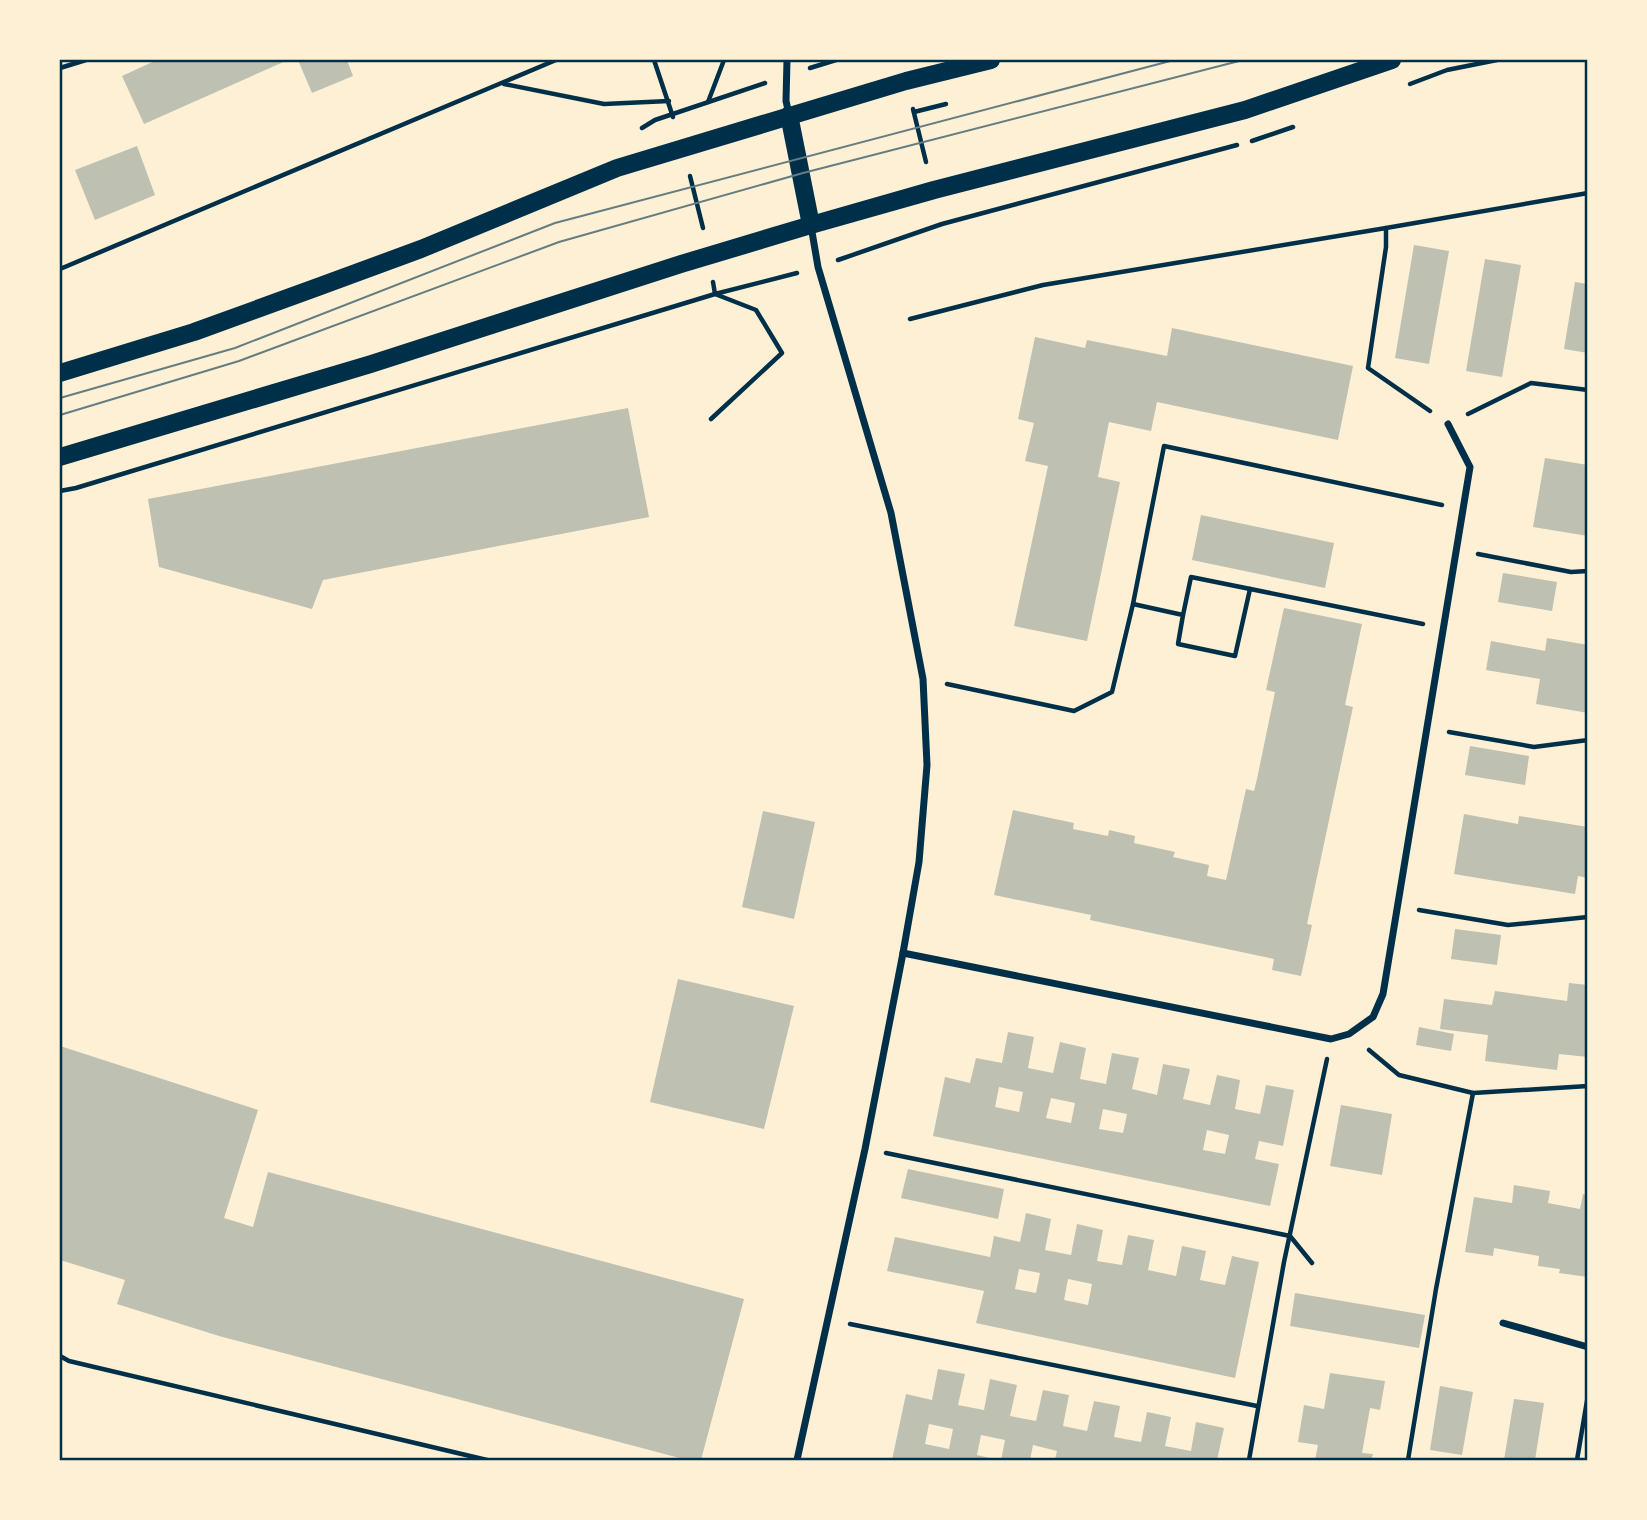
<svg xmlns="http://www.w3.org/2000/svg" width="1647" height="1520" font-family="'Alegreya Sans',sans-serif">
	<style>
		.building { fill: #bec0b2; fill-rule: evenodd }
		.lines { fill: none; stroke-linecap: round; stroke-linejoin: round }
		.path { stroke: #003049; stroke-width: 4.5 }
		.minor { stroke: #003049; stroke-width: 7 }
		.primary { stroke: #003049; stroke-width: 18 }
		.tram { stroke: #657d81; stroke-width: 2 }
		.neatline { fill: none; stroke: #003049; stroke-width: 2.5 }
	</style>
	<rect width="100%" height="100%" fill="#fdf0d5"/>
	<g class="building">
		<polygon points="157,60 288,60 144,124 122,76"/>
		<polygon points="298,60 347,60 353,76 312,93"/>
		<polygon points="137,146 155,195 95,220 75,170"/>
		<polygon points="1414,245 1449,251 1429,364 1395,358"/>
		<polygon points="1485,259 1521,265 1502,377 1466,371"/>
		<polygon points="1575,282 1588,284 1588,353 1564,349"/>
		<polygon points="1172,328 1353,366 1338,440 1157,402 1151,431 1109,422 1098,477 1120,482 1087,641 1014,626 1048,466 1025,461 1034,423 1018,419 1035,337 1085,348 1087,340 1167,356"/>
		<polygon points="628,408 649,517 323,580 312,609 159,567 148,499"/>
		<polygon points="1545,458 1588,465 1588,536 1533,527"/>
		<polygon points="1201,515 1334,543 1325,588 1192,560"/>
		<polygon points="1503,573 1557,582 1552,611 1498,602"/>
		<polygon points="1284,608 1362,624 1345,705 1353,707 1307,924 1312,925 1301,976 1272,970 1274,959 1090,920 1091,915 994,895 1013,810 1074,823 1073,829 1108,836 1109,830 1135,836 1134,843 1175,852 1173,857 1209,865 1207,876 1226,880 1246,789 1254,791 1257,779 1275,692 1266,690"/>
		<polygon points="1547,638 1588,645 1588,713 1536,704 1540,679 1486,670 1491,641 1545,651"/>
		<polygon points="1470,746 1529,756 1525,785 1465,775"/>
		<polygon points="763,811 815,822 794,919 742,907"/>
		<polygon points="1464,814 1518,824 1519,816 1588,827 1588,878 1578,876 1575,894 1454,874"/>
		<polygon points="1455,929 1501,935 1497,965 1451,959"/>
		<polygon points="678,979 794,1006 764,1129 650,1102"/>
		<polygon points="1569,983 1588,985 1588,1057 1559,1054 1557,1070 1485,1061 1488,1035 1440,1029 1444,999 1492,1005 1495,991 1567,1001"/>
		<polygon points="1419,1027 1454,1034 1451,1051 1416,1045"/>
		<path d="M1008,1032l26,5 -6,31 25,5 7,-31 26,6 -6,31 26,5 6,-31 27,5 -7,31 25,6 6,-31 27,5 -7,30 27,6 7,-30 23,5 -5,29 25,5 6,-29 28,5 -11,56 -24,-5 -4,18 24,5 -9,42 -337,-70 12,-59 25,6 6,-25 26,5zM999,1087l24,5 -4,20 -24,-5zM1051,1098l24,5 -4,20 -25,-5zM1103,1109l24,5 -4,19 -24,-4zM1207,1130l22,5 -4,19 -22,-4z"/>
		<polygon points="60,1046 258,1110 224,1218 253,1227 268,1172 744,1299 701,1460 687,1460 219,1336 117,1304 125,1280 60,1260"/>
		<polygon points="1341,1105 1392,1114 1382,1175 1330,1166"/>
		<polygon points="908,1169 1004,1189 998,1219 901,1198"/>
		<polygon points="1514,1185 1550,1191 1548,1203 1580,1209 1583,1194 1588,1195 1588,1277 1559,1273 1560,1269 1538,1266 1539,1256 1494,1248 1493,1256 1465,1252 1474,1197 1512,1203"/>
		<path d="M1026,1213l25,6 -6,31 26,5 6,-31 26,6 -6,31 25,4 6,-30 26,5 -6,30 28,6 6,-30 24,5 -6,29 25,5 7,-29 27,6 -24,116 -259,-55 8,-32 -97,-20 8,-34 95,20 4,-21 26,6zM1019,1269l21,4 -4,20 -21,-4zM1068,1279l24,5 -4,21 -24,-5z"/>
		<polygon points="1295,1293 1425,1315 1419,1348 1290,1326"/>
		<path d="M938,1369l27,5 -7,31 26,5 6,-31 27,6 -7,31 26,5 7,-31 26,5 -6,31 24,5 7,-30 26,5 -6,31 27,5 6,-30 24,5 -6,29 26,5 5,-29 28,6 -7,32h-162l2,-9 -24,-6 -3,15h-29l4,-20 -24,-5 -4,20 21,5h-106l14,-66 26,6zM929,1424l24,5 -4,20 -24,-5z"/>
		<polygon points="1330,1373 1385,1381 1380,1410 1370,1408 1362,1453 1373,1454 1371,1460 1315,1460 1318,1445 1298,1442 1304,1405 1324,1409"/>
		<polygon points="1440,1386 1473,1392 1462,1455 1430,1450"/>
		<polygon points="1514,1399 1544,1403 1535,1460 1504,1460"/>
	</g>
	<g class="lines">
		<g class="path">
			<polyline points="654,60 673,117"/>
			<polyline points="60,68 86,60"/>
			<polyline points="810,68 836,60"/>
			<polyline points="504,84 604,104 669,101"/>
			<polyline points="1410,84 1447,70 1497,60"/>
			<polyline points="708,102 724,60"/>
			<polyline points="913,109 926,162"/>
			<polyline points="914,112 946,104"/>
			<polyline points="642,128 655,120 765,83"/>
			<polyline points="1252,141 1293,127"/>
			<polyline points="690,176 703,228"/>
			<polyline points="1386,228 1588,193"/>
			<polyline points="838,260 942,224 1237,145"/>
			<polyline points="60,269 556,60"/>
			<polyline points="910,319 1043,285 1386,228 1386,247 1368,368 1430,411"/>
			<polyline points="1468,414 1531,383 1588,390"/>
			<polyline points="711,419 782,353 756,310 715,294 713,282"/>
			<polyline points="60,491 76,488 715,294 797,273"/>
			<polyline points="1478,554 1571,572 1588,571"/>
			<polyline points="1133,604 1183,615 1178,644 1235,656 1250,589"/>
			<polyline points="1183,615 1191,577 1423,624"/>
			<polyline points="947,684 1074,711 1112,692 1133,604 1164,446 1442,505"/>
			<polyline points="1449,732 1534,747 1588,740"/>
			<polyline points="1419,910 1508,925 1588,917"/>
			<polyline points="1369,1050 1399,1075 1473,1093 1588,1086"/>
			<polyline points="886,1153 1290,1236 1312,1263"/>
			<polyline points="850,1324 1257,1406"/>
			<polyline points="60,1356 69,1361 487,1460"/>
			<polyline points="1249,1460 1284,1262 1327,1059"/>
			<polyline points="1408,1460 1436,1289 1473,1093"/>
			<polyline points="1577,1460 1588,1395"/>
		</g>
		<g class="minor">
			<polyline points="787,60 786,101 789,114"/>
			<polyline points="903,953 1331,1039 1349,1034 1373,1017 1383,994 1470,467 1448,424"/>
			<polyline points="1503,1323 1588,1347"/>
			<polyline points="797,1460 865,1149 903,953 919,862 927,765 923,679 891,513 818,267 811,226"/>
		</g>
		<g class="primary">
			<polyline points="789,115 811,225"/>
			<polyline points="60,373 194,332 315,288 421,249 617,168 906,81 991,60"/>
			<polyline points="60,457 371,364 681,264 811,225 934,190 1245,110 1392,60"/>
		</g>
		<g class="tram">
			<polyline points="60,398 235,348 555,223 1174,60"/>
			<polyline points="60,415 239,361 559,242 803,173 1243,60"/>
		</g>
	</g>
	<rect width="1647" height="1520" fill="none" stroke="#fdf0d5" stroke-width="122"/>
	<rect x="61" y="61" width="1525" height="1398" class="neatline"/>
</svg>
